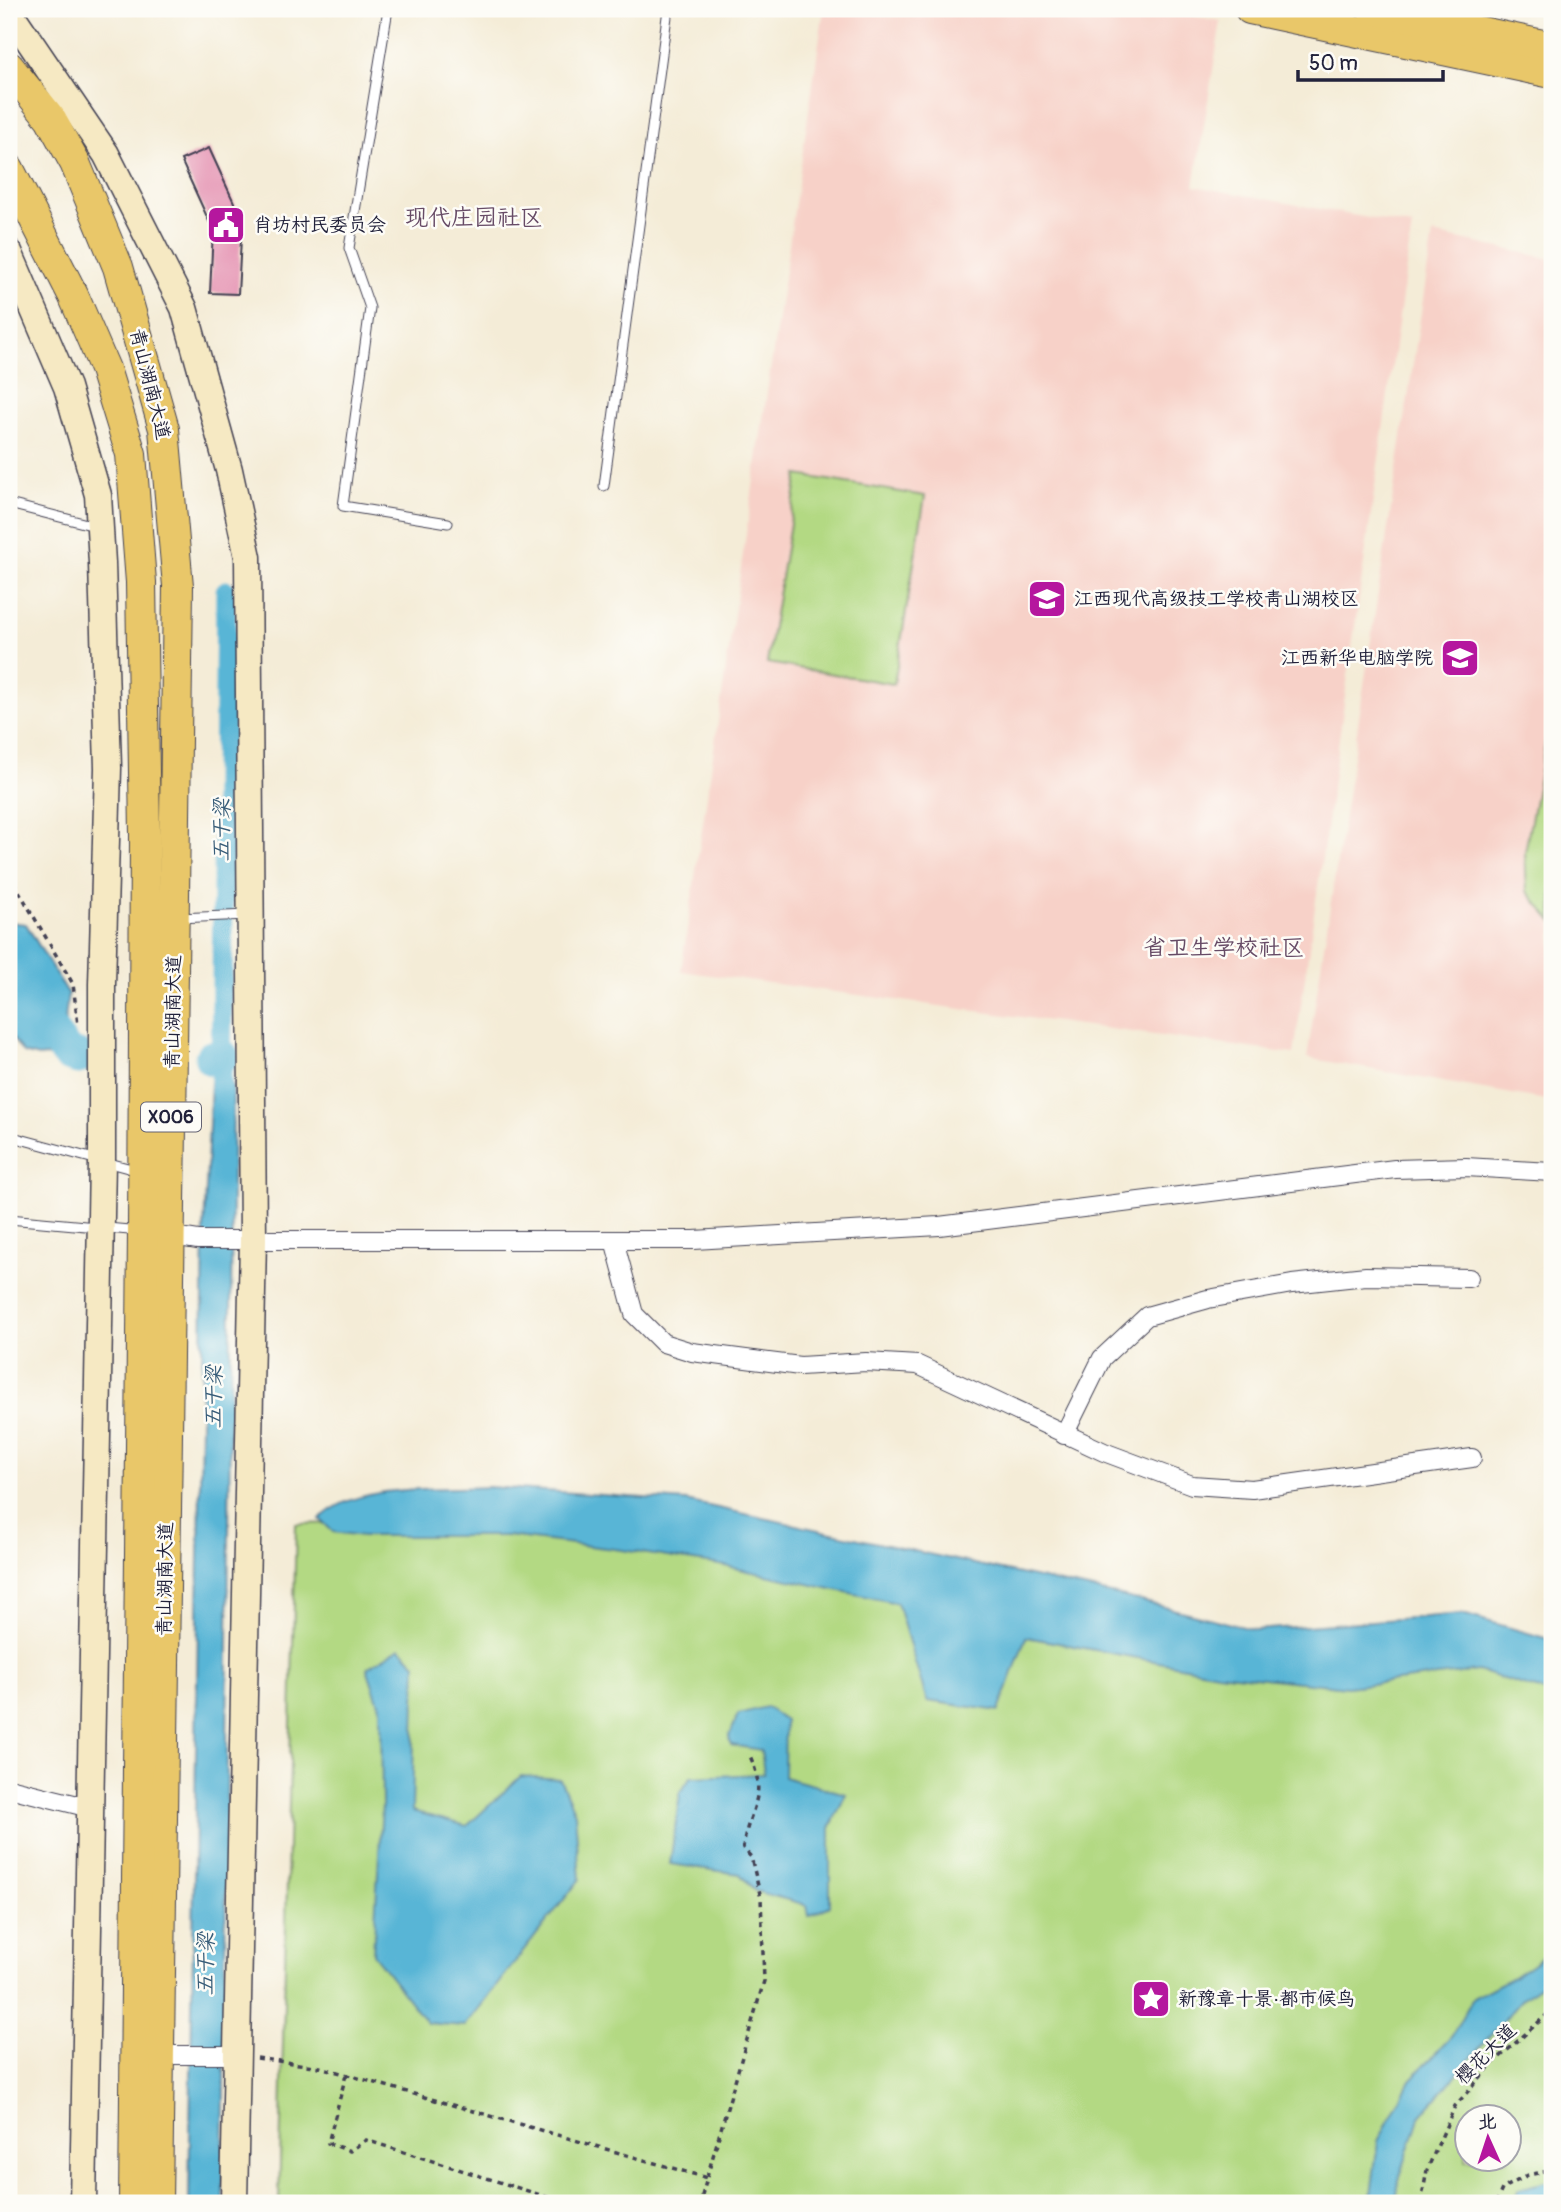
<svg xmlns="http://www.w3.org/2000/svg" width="1561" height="2212" font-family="Pangolin,'LXGW WenKai TC',sans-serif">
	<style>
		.built { fill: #f7d1c8 }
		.green { fill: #b3d983; stroke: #6a7e5f; stroke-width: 2; fill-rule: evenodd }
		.water { fill: #58b5d6; stroke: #3d6c88; stroke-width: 2 }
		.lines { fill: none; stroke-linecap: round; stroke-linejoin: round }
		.canal { stroke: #58b5d6; stroke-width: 21 }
		.river { stroke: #58b5d6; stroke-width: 35 }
		.building { fill: #e698b6 }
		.lane-casing { stroke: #424052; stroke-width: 11 }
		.street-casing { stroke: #424052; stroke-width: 20 }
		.secondary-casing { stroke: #424052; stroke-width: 29 }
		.primary-casing { stroke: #424052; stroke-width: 32 }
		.path { stroke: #424052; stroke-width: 3.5; stroke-dasharray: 5 5; stroke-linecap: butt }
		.lane { stroke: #fff; stroke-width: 9 }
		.street { stroke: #fff; stroke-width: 18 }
		.secondary { stroke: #f6e9c3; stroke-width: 26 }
		.primary { stroke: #e9c769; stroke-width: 30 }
		.labels { text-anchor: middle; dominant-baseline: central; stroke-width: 5; stroke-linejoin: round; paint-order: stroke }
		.shield { fill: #fdfcf7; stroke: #646373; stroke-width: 2 }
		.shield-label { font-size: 18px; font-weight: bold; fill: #22223b }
		.poi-label { font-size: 19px; fill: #22223b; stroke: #fdfcf7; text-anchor: start }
		.street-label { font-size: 19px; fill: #22223b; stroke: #fdfcf7 }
		.water-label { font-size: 21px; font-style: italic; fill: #385d79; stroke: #fdfcf7 }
		.quarter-label { font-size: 23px; fill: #674b66; stroke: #fdfcf7 }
	</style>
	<rect width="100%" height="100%" fill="#fdfcf7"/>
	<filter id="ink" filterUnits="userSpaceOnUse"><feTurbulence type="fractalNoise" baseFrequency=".0143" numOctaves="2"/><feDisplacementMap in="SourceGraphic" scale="14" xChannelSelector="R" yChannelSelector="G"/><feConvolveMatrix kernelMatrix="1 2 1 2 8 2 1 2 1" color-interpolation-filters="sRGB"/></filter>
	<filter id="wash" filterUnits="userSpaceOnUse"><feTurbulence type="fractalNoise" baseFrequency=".00686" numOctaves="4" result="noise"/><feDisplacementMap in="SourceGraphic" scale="28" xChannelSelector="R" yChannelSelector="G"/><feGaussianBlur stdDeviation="1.57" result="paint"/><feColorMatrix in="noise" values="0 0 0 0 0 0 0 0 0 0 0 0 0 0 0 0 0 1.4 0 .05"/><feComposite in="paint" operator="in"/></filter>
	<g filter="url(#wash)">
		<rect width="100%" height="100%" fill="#f4ecd7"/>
		<g class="built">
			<polygon points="824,9 1150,9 1221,21 1194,186 1412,226 1294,1054 681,971"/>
			<polygon points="1433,234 1552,259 1552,1101 1307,1058"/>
		</g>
		<g class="green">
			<polygon points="798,475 925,496 894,684 767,663"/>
			<polygon points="1552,710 1552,921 1527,891 1525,852"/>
			<path d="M661,1517l601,143 290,4v539h-1273l17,-679zM1466,2118h42v42h-42z"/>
		</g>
		<g class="water">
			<polygon points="9,922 26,924 68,994 64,1029 68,1054 38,1057 23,1053 9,1033"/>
			<polygon points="222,1063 233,1087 223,2203 189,2203 204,1229 211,1083 213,1073"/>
			<path d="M489,1487l197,14 439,96 130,33 208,-16 89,26v54l-74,-23 -131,16 -130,-14 -191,-36 -27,74 -72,-10 -30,-98 -177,-38 -98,-15 -115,-14h-144l-30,-4 -13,-13c35,-37 119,-29 169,-32z"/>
			<polygon points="400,1648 416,1664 412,1811 467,1826 521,1776 560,1779 575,1813 580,1879 465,2026 427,2023 373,1954 382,1805 381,1710 367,1668"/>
			<polygon points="766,1707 785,1720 784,1777 846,1794 830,1828 830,1906 809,1916 807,1905 755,1891 740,1874 670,1864 680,1793 691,1777 764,1774 761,1750 731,1745 729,1738 738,1714"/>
			<polygon points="1552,1951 1552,1977 1522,1999 1419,2118 1399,2180 1396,2203 1370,2203 1378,2141 1410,2080 1452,2036 1473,1998 1515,1976"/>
			<polygon points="1552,2180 1552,2203 1512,2203 1519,2189"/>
		</g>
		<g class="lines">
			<polyline class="canal" points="221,1092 226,591"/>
			<g class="river">
				<polyline points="9,978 68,1054 78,1057"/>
				<polyline points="212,1058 222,1057"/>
			</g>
		</g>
		<g id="blocks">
			<polygon class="building" points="209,148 242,220 238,294 210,293 213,230 181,160"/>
		</g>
	</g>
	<g filter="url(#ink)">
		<use href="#blocks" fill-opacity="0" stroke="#424052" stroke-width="2"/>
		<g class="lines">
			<g class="lane-casing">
				<g id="lane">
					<polyline points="388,9 349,248 370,308 343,506 448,523"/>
					<polyline points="604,486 668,9"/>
					<polyline points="9,504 95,526"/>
					<polyline points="178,918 248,915"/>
					<polyline points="9,1136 139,1171"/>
					<polyline points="9,1219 140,1231"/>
				</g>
			</g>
			<g class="street-casing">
				<g id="street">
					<polyline points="160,1234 198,1240 694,1240 939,1226 1395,1169 1466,1167 1552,1172"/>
					<polyline points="614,1240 634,1314 663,1343 692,1352 800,1366 866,1362 918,1365 1104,1452 1192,1485 1252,1489 1472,1458"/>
					<polyline points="1064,1435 1102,1358 1147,1316 1208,1299 1292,1284 1366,1276 1469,1278"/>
					<polyline points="9,1788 90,1808"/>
					<polyline points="152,2055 237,2055"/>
				</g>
			</g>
			<g class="secondary-casing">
				<g id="secondary">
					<polyline points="9,11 106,154 184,308 229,470 248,557 253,1239 234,2203"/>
					<polyline points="9,252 67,387 98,495 102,563 108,768 102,984 102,1161 83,2203"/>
				</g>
			</g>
			<g class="primary-casing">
				<g id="primary">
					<polyline points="1250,9 1552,73"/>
					<polyline points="1372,9 1552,47"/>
					<polyline points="9,67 50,118 75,163 118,267 164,429 178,586 157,2203"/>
					<polyline points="9,169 73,295 105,369 131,454 141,582 145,835 143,1231 134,2203"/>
				</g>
			</g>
			<g class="path">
				<polyline points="9,874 73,984 78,1025"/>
				<polyline points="257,2058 320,2067 707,2178 700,2203"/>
				<polyline points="346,2075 328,2143 350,2151 366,2140 566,2203"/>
				<path d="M707,2177l57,-196 -3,-83 -10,-41 -8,-9c5,-40 26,-50 7,-92"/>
				<polyline points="1421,2203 1427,2170 1455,2106 1491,2065 1552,2010"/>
				<polyline points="1496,2203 1502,2189 1528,2175 1552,2170"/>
			</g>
			<use href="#lane" class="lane"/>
			<use href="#street" class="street"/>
			<use href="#secondary" class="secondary"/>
			<use href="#primary" class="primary"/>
		</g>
	</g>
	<defs>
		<g id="civic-square" transform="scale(2.0125)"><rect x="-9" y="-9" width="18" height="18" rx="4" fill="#b5179e" stroke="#fdfcf7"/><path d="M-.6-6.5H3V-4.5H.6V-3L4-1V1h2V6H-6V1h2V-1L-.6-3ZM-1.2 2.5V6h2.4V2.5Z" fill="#fff"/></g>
		<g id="school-square" transform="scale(2.0125)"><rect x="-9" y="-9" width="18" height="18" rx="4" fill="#b5179e" stroke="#fdfcf7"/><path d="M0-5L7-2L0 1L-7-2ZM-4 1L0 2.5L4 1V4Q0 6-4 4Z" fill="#fff"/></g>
		<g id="sight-square" transform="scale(2.0125)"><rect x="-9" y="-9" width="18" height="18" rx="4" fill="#b5179e" stroke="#fdfcf7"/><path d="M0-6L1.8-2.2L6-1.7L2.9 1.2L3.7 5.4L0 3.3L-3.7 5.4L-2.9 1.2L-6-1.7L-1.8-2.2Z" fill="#fff"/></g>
	</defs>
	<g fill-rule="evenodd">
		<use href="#civic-square" x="226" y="225"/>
		<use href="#school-square" x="1047" y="599"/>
		<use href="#school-square" x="1460" y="658"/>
		<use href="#sight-square" x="1151" y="1999"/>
	</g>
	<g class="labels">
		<rect class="shield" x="141" y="1102.5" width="60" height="29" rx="5"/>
		<g class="shield-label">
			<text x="171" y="1117">X006</text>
		</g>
		<g class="poi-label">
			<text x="253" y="225">肖坊村民委员会</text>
			<text x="1074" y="599">江西现代高级技工学校青山湖校区</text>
			<text x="1433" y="658" text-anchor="end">江西新华电脑学院</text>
			<text x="1178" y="1999">新豫章十景·都市候鸟</text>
		</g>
		<g class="street-label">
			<text transform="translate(150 384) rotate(76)">青山湖南大道</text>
			<text transform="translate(173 1012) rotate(-89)">青山湖南大道</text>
			<text transform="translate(165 1579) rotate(-89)">青山湖南大道</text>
			<text transform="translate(1486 2054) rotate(-45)">樱花大道</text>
		</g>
		<g class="water-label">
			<text transform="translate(222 830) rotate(-89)">五干梁</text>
			<text transform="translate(214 1397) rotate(-89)">五干梁</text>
			<text transform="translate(206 1964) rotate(-89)">五干梁</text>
		</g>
		<g class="quarter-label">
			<text x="474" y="217">现代庄园社区</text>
			<text x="1224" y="947">省卫生学校社区</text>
		</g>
	</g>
	<rect width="1561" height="2212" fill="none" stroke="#fdfcf7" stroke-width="35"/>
	<g transform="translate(1488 2138) rotate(357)"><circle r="33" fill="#fdfcf7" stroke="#a5a5ac" stroke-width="2"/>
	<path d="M0-5L12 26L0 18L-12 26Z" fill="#b5179e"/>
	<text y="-10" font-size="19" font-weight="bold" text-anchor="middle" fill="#22223b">北</text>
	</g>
	<path d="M1298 70v10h145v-10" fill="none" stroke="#22223b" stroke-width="3.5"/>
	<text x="1309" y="70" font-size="21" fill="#22223b" stroke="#fdfcf7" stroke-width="5" paint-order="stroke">50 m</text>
</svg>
